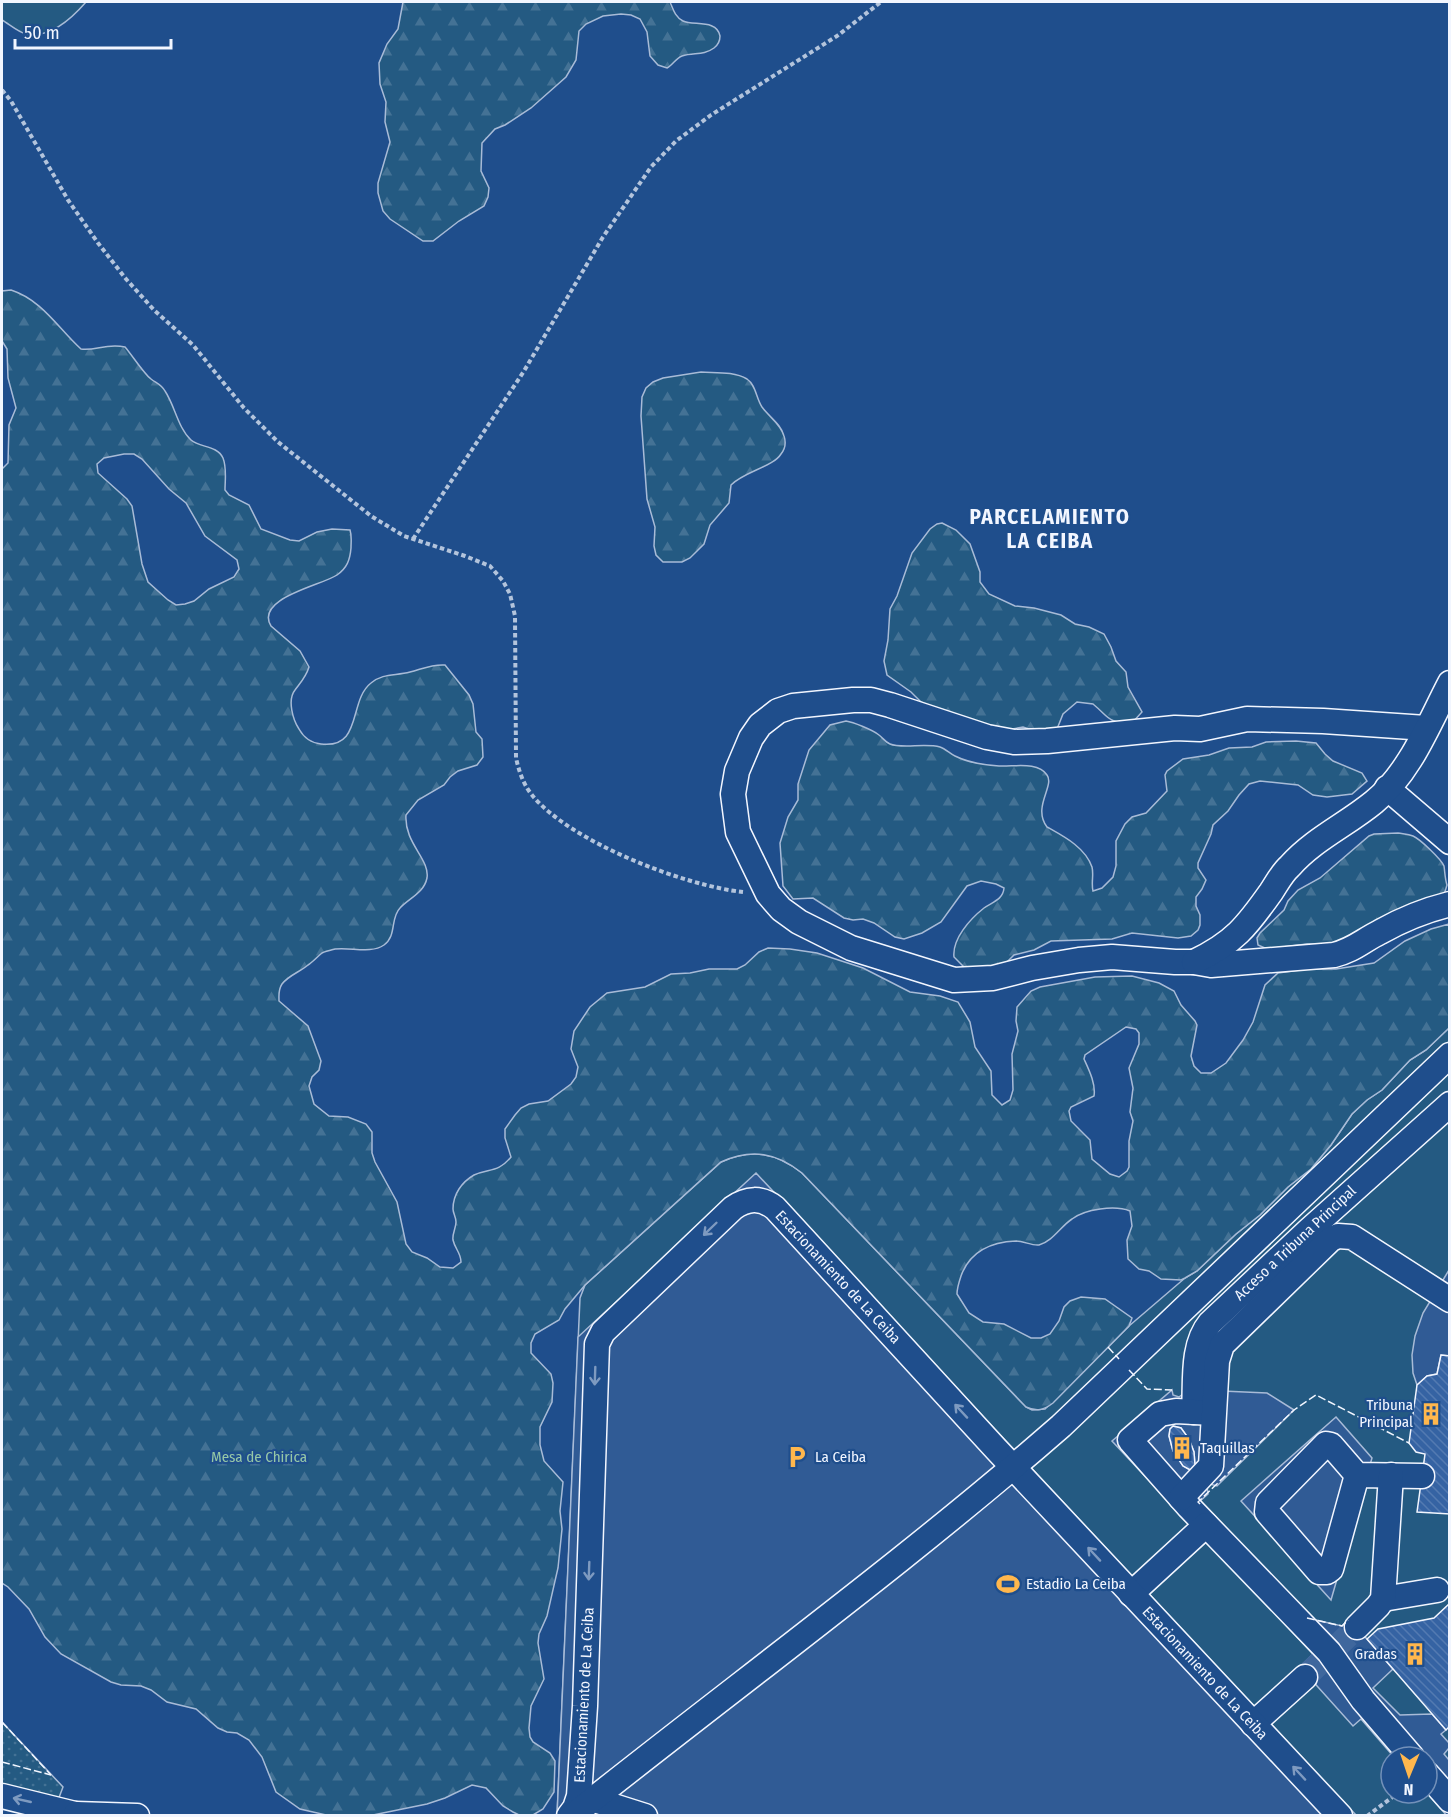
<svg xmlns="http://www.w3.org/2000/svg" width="1451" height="1817" font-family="'Fira Sans Condensed',sans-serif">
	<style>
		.green { fill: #245a82; stroke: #a8bbd7; stroke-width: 1.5; fill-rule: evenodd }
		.forest { fill: url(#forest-firs); stroke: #a8bbd7; stroke-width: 1.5; fill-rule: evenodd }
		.park { fill: url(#park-dots); stroke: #a8bbd7; stroke-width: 1.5 }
		.parking { fill: #305b95; stroke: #a8bbd7; stroke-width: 1.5; fill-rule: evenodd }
		.building { fill: url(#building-back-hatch); stroke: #f2f6ff; stroke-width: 1.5 }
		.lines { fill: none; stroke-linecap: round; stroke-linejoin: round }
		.minor-tunnel { stroke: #3f679d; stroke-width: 24; stroke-dasharray: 24 12; stroke-linecap: butt }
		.minor-casing { stroke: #f2f6ff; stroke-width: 27 }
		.path { stroke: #b3c4dc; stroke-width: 4; stroke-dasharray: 4.5 3; stroke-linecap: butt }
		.minor { stroke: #1f4e8c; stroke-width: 24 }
		.fence { stroke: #f2f6ff; stroke-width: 1.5; stroke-dasharray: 8 3; stroke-linecap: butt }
		.oneway { stroke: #7e9ac0 }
		.labels { text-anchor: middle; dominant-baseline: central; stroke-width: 4.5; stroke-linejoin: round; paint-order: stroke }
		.street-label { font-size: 15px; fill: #f2f6ff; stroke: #1f4e8c }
		.poi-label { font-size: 15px; fill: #f2f6ff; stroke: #1f4e8c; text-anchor: start }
		.park-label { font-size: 15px; fill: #97c8a6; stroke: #1f4e8c }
		.district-label { font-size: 21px; font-weight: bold; letter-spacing: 1.5px; fill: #f2f6ff; stroke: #1f4e8c }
	</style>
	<defs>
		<pattern id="forest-firs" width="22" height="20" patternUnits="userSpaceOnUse" patternTransform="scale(1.5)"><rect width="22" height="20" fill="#245a82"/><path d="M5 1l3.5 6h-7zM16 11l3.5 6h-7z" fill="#447295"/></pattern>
		<pattern id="park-dots" width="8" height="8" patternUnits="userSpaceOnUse" patternTransform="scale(1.5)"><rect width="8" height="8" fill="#245a82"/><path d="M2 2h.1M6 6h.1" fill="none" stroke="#447295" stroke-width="1.8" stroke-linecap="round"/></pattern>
		<pattern id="building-back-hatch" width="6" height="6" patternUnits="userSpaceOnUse" patternTransform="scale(1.5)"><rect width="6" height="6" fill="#3563a3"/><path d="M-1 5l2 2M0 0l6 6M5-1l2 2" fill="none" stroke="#537ab1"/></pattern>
	</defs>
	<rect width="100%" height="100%" fill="#1f4e8c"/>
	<g class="green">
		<path d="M2,2h84c-13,15 -36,37 -60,32 -8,-2 -17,-10 -24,-14z"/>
		<path d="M1449,1028v787l-892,1 23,-518 5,-13 136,-123c31,-14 56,-9 81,11l224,234 6,3 13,-1 84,-83 56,-48 12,-7 39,-37 24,-19 28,-28 23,-18 20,-24 21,-31 15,-14 15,-10 28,-30 16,-10zM1391,1757h36v36h-36z"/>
	</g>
	<g class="forest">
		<path d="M403,2h267c3,7 5,15 13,19 10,5 34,-2 37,15 0,5 -2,9 -6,12 -11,8 -20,4 -32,8 -6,2 -9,9 -15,12l-9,-3 -8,-9 -3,-24 -7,-13 -9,-4 -10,-1 -18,2 -17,8 -7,7 -3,29 -10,17 -35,31 -26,17 -10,4 -13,14 -1,28 8,17 -1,9 -4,9 -25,15 -26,20h-10l-33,-22 -7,-8 -5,-18v-10l12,-41 -5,-20 1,-20 -6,-18 -1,-21 8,-19 11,-15z"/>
		<path d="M11,290c31,10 47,38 70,59 15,2 25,-6 44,-2 7,8 19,27 26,32 5,4 10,5 14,12 10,15 13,37 26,49 9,8 26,5 32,18 4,10 2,22 2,32l4,5 20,10 12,24 29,11 9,1 18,-9 15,-3 18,1c2,6 1,11 1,18 -1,12 -4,20 -14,27 -14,10 -83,23 -66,51l29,25 9,16c-3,10 -8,15 -14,23 -8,10 -2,30 4,39 5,9 12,14 22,15 42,5 27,-43 50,-61 12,-10 24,-7 39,-11 12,-3 22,-8 35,-7l24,30 4,9 3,28 6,7 1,18 -6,8 -19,6 -8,6 -6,8 -26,15 -12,15c-2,28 24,44 21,63 -3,15 -18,20 -27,30 -10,10 -3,28 -16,37 -13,9 -33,2 -49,4 -4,1 -9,2 -13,4 -5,4 -9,9 -14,12 -8,7 -19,10 -26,19 -4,6 -3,11 -3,17l29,25 13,35 -2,9 -7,7 -3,9 5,18 15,12 19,1 18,7 6,8v21l3,9 22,40 9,42 6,8 15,6 13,9 13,1 8,-6c0,-9 -6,-13 -8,-22 -1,-6 3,-12 3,-18 0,-5 -3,-9 -3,-13 0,-15 9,-27 21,-34 15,-7 24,-2 37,-18l-6,-19v-9l10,-14 6,-7 8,-4 19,-3 23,-17 5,-7 2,-10 -7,-18 3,-18 16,-24 17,-14 38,-6 26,-13 19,-1 19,-4h28l8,-4 14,-13 9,-4 22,1 27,4 46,15 47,24 30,4 18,6 12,20 5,25 16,24 1,24 10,10 8,-5 3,-10 -1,-36 6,-23 -2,-10 1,-14 14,-16 9,-4 55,-10 37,-1 27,7 15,8 7,14 14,16 2,4 -6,31 3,10 7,7h10l15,-10 17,-23 10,-18 12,-37 13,-12 29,-4h29l38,-6 31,-22 26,-12 18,-5v104l-23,22 -16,10 -28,30 -15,10 -15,14 -21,31 -20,24 -23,18 -28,28 -24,19 -39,37 -12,7 -4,2 -20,-1 -12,-8 -10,-2 -11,-10 -1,-19 5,-14 -2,-15c-15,-6 -45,-2 -58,8 -11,7 -19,22 -33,26 -7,1 -15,-4 -23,-4 -25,1 -46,10 -55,35 -2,6 -4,12 -4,18l12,19 14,9 21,2 27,14h10l9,-4 9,-13 5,-14 6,-6 11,-4 24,2 27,19 -3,8 -76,77c-9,7 -16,9 -27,4l-224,-234c-25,-20 -50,-25 -81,-11l-136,123 -20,24 -6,11 -24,14 -4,9v10l20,21 2,9 -1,19 -12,25v18l4,16 19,21 -3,29 2,18 -4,39 -11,48 -8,18 -1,9 6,36 -13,27 -2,22 1,9 3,5 17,11 5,8 -1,31 -11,17 -10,6h-14l-6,-3 -10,-6 -17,-18 -14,-3 -27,13 -18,6 -54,11h-47l-26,-6 -24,-17 -14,-35 -13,-17 -12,-7 -10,-1 -9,-4 -22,-19 -29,-7 -16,-12 -10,-4 -20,-1 -10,-3 -50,-28 -16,-17 -16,-28 -21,-22 -6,-4v-1114l6,-6 1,-38 7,-17 -8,-30 -1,-29 -5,-8v-50zM124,454h10l8,5 27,30 17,14 19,33 32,24 2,9 -5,8 -25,12 -15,12 -9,3 -9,1 -8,-5 -20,-18 -6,-18 -10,-58 -5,-7 -29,-26 -1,-9 7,-6zM1126,1027l10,2 3,4v11l-10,24 4,20 -3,24 3,9 -4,20v26l-2,4 -8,6 -9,-3 -18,-15 -2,-19 -19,-19 -2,-10 2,-4 23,-11c2,-12 -5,-26 -10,-37l1,-4z"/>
		<path d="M701,372c14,1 33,-1 46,7 9,6 9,19 15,28 7,10 19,17 22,29 2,6 1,13 -3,18 -8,13 -36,17 -50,31l-2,18 -19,22 -6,19 -14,14 -8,4h-19l-7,-7 -2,-9 1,-19 -8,-28 -6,-83 1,-19 4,-9 7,-6 10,-4z"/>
		<path d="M942,523l14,7 14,14 10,28v10l9,12 26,12 19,2 27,7 14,9 14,3 15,7 7,13 5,14 10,11 2,15 14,25 -10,11c-26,-1 -21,-4 -39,-19l-16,-2 -14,12 -6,15 -25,1 -9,-3 -16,3 -68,-18 -18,-10 -10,-10 -24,-17 -3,-14 4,-21 2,-31 7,-13 15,-43 18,-24 7,-5z"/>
		<path d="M846,721c7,1 27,9 33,14 4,3 6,7 11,9 11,5 35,-1 50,3 6,2 10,7 15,9 14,7 29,9 44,10 14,1 39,-5 48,9 8,11 -15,32 0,52 16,9 38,20 45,40 2,8 -1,16 1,24l9,-3 11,-11 3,-11v-25l9,-17 7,-7 14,-4 21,-22 -2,-16 2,-4 16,-12 26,-4 20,-7 23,-1 14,-5 30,-1 20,2 9,11 8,7 29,12 5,8 -15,13 -25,3 -14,-2 -15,-10 -38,-4 -11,3 -10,11 -11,16 -15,14 -2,9 -13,29v5l8,12 -4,9 -6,8v9l4,9v10l-2,5 -7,6 -13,2 -46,-5 -20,6 -61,2 -17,9 -20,5 -7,7 -13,8 -30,-3 -10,-10c-2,-18 16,-38 30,-49 8,-6 19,-8 20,-20l-8,-4 -15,-3 -14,5 -26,36 -19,11 -18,6 -9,-2 -21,-14 -11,-4 -10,1 -9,-2 -31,-20 -20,1 -10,-13 -3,-43 8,-26 10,-17v-16l11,-34 21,-25z"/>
		<path d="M1398,833c5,1 10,1 15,3 7,3 28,23 31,30 1,7 1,13 3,19l-3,10 -110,50 -27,-1 -40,5 -9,-4 -1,-7 3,-5 24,-23 4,-9 10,-11 22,-12 49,-42 5,-2z"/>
	</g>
	<polygon class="park" points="2,1722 63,1787 55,1808 2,1796"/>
	<g class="parking">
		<path d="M756,1173l377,404 57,-53 -78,-83 60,-51 1,5 6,2 4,-3 39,-3 45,2 27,17 -77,76 -7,-2 -3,3 1,7 -9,8 108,116 35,8 6,-6 19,19 26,30 -20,19 27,27 32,-1 14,16 -5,4 8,9v5l-5,6 5,6 1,55 -3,1 -20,-23v-36h-33l-33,-38 -8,7 -53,-59 13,-13 -106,-113 -58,53 207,221 -799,1 21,-479zM1173,1426l8,2 8,11 5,13 1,13 -3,6 -9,-5 -10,-15 -4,-15 1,-7z"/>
		<polygon points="1449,1270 1449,1356 1441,1355 1437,1374 1427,1376 1417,1385 1413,1373 1412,1355 1415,1336 1423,1313"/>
		<polygon points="1336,1417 1372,1458 1331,1600 1241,1501"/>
	</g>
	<g class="building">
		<polygon points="1441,1355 1450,1356 1450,1514 1417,1512 1425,1454 1416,1452 1409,1443 1417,1385 1427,1376 1437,1374"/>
		<polygon points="1173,1426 1181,1428 1189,1439 1194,1452 1195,1465 1192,1471 1183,1466 1173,1451 1169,1436 1170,1429"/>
		<polygon points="1449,1604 1450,1726 1446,1730 1367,1639 1378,1629 1434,1618"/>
	</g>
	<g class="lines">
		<polyline class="minor-tunnel" points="1305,1677 1357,1627"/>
		<g class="minor-casing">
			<g id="minor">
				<path d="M1426,728l-103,-7 -76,-2 -47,10 -25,-1 -128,13 -33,1 -27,-5 -97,-32 -19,-5h-18l-60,6 -15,5 -18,14 -9,13 -14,33 -4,23 5,38 30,62 13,15 18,13 52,26 103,32 39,-2 39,-10 47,-8 33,-3 63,5h19l17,3 123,-10c20,-5 28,-14 46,-23 21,-12 46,-22 70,-28"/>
				<polyline points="1387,788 1450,842"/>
				<path d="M1194,962c40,-19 53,-36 77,-70 6,-9 11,-19 19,-26 24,-27 56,-41 84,-64 36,-29 55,-79 76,-119"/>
				<path d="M1194,1412c2,-29 -3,-66 16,-89l98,-92 142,-127"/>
				<polyline points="1213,1413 1176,1411 1160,1414 1130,1440 1189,1507 1329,1652 1363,1700 1412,1757"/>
				<polyline points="1357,1475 1331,1569 1327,1572 1319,1572 1267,1512 1268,1503 1326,1444 1331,1445 1357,1475 1422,1476"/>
				<polyline points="1181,1498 1211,1466 1217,1361 1222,1345 1331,1239 1338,1236 1352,1237 1450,1300"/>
				<polyline points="1131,1594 1206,1525"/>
				<polyline points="1383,1599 1437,1590"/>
				<polyline points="1357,1627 1378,1606 1383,1599 1391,1475"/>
				<polyline points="1253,1724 1305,1677"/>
				<polyline points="1427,1774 1450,1800"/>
				<polyline points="2,1796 83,1816"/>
				<polyline points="582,1796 645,1816"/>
				<polyline points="76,1814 137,1816"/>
				<path d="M569,1816l6,-8 4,-12 6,-90 12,-362 6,-12 130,-124c14,-10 28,-11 42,0l221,241 344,367"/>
				<path d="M572,1816c163,-130 332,-253 489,-390l389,-371"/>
			</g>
		</g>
		<g class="path">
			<path d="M2,90l9,11 57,99 30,43 28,36 28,31 39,35 51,63 34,34 93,74 33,20 61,20 25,10 13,15 7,13 5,22 1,142c3,13 7,26 16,37 38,47 153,91 211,97"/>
			<polyline points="413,539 524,371 603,237 651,167 676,141 711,115 837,36 881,2"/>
			<polyline points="1367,1816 1398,1793"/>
		</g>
		<use href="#minor" class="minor"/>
		<g class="fence">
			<polyline points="1108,1347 1119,1359"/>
			<polyline points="1129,1370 1147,1389 1172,1390"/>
			<polyline points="1200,1504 1198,1502 1294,1410 1316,1395 1409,1443"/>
			<polyline points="1307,1618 1342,1626 1348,1620"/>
			<polyline points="2,1722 51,1775"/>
			<polyline points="2,1762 51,1775"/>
		</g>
	</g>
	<defs><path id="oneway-shaft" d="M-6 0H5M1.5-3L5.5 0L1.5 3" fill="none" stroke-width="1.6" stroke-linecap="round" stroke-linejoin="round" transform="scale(1.5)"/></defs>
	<g class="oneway">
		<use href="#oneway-shaft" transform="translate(710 1229) rotate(136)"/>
		<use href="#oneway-shaft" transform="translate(595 1376) rotate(92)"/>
		<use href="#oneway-shaft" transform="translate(961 1411) rotate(-133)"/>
		<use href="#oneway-shaft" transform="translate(1094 1554) rotate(-133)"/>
		<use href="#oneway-shaft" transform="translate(589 1571) rotate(92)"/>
		<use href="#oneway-shaft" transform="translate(1299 1773) rotate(-133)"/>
		<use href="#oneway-shaft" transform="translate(22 1800) rotate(-167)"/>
	</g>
	<defs>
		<g id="building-bare" transform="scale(1.8)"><path d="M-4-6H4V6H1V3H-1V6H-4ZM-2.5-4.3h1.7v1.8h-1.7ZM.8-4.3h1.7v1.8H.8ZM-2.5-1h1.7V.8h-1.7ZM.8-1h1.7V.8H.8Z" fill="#ffb74d" stroke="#1f4e8c" stroke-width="2.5" paint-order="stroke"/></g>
		<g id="parking-bare" transform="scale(1.8)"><path d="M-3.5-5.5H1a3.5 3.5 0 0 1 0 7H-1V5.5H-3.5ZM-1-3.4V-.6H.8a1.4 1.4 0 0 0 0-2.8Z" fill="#ffb74d" stroke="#1f4e8c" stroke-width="2.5" paint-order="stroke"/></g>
		<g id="stadium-bare" transform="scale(1.8)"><path d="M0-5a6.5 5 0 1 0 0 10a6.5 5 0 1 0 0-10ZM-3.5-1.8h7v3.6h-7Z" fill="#ffb74d" stroke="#1f4e8c" stroke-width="2.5" paint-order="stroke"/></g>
	</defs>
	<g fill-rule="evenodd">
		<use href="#building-bare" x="1431" y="1414"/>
		<use href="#building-bare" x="1182" y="1448"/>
		<use href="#parking-bare" x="797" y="1457"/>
		<use href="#stadium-bare" x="1008" y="1584"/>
		<use href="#building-bare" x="1415" y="1654"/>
	</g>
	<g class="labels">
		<g class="street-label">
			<text transform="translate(1295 1243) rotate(-43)">Acceso a Tribuna Principal</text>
			<text transform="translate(838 1277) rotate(47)">Estacionamiento de La Ceiba</text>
			<text transform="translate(1205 1673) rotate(47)">Estacionamiento de La Ceiba</text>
			<text transform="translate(584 1695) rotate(-87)">Estacionamiento de La Ceiba</text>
		</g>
		<g class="poi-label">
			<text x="1413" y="1405" text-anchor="end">Tribuna<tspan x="1413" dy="17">Principal</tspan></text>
			<text x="1200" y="1448">Taquillas</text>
			<text x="815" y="1457">La Ceiba</text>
			<text x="1026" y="1584">Estadio La Ceiba</text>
			<text x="1397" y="1654" text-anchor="end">Gradas</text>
		</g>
		<g class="park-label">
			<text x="259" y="1457">Mesa de Chirica</text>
		</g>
		<g class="district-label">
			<text x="1050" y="517">PARCELAMIENTO<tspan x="1050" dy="24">LA CEIBA</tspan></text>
		</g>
	</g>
	<rect width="1451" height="1817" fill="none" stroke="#f2f6ff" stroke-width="6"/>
	<g transform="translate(1409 1775) rotate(182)"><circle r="28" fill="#1f4e8c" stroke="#7391ba" stroke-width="1.5"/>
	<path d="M0-4.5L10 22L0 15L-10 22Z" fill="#ffb74d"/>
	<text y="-9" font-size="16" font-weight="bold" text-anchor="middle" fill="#f2f6ff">N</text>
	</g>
	<path d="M15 39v9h156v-9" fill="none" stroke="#f2f6ff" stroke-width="3"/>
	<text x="24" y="39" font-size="18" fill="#f2f6ff" stroke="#1f4e8c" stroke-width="4.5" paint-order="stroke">50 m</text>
</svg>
